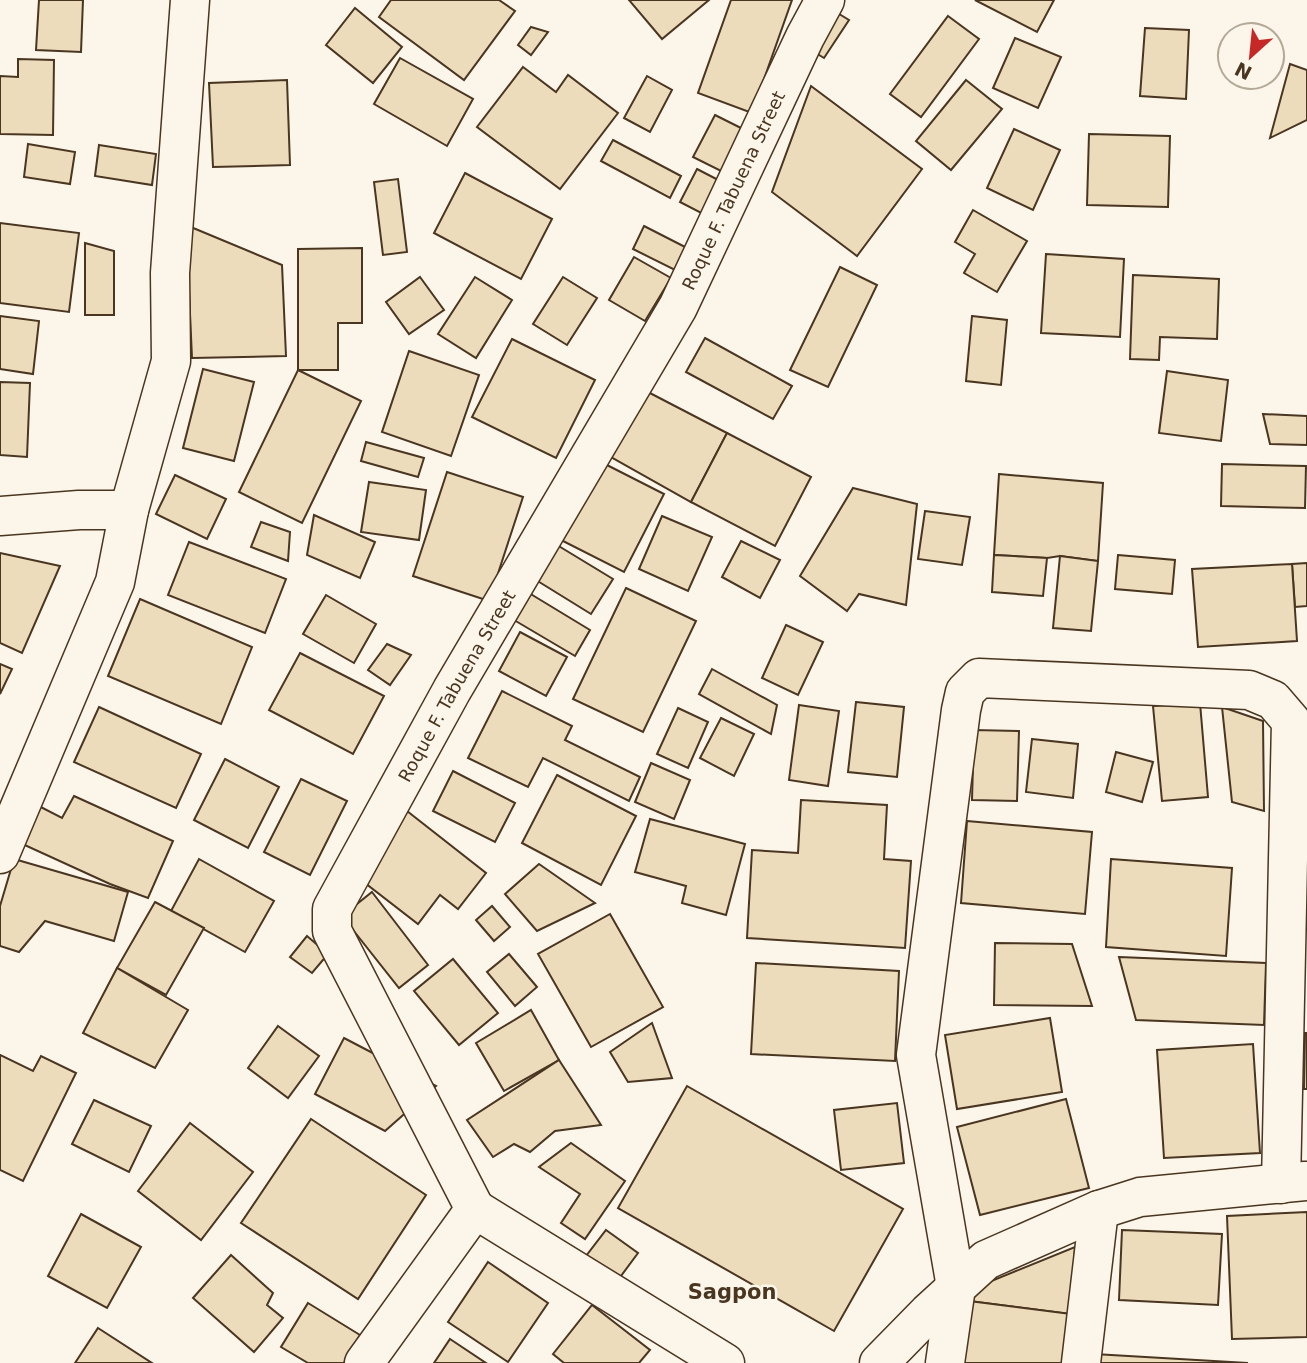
<svg xmlns="http://www.w3.org/2000/svg" width="1307" height="1363" font-family="'DejaVu Sans',sans-serif">
	<style>
		.building { fill: #ecdcbc; stroke: #4a3520; stroke-width: 2 }
		.lines { fill: none; stroke-linecap: round; stroke-linejoin: round }
		.minor-casing { stroke: #4a3520; stroke-width: 41 }
		.minor { stroke: #fbf6e9; stroke-width: 38 }
		.labels { text-anchor: middle; dominant-baseline: central; stroke-width: 5; stroke-linejoin: round; paint-order: stroke }
		.street-label { font-size: 18px; fill: #4a3520; stroke: #fbf6e9 }
		.quarter-label { font-size: 21px; font-weight: bold; fill: #4a3520; stroke: #fbf6e9 }
	</style>
	<rect width="100%" height="100%" fill="#fbf6e9"/>
	<g class="building">
		<polygon points="39,0 83,0 81,52 36,50"/>
		<polygon points="391,0 499,0 515,11 464,80 379,17"/>
		<polygon points="629,0 709,0 662,39"/>
		<polygon points="731,0 792,0 752,113 698,93"/>
		<polygon points="975,0 1054,0 1037,32"/>
		<polygon points="355,8 402,47 373,83 326,45"/>
		<polygon points="831,9 849,20 824,58 806,47"/>
		<polygon points="948,16 979,39 921,117 890,94"/>
		<polygon points="531,27 548,32 531,55 518,45"/>
		<polygon points="1145,28 1189,30 1186,99 1140,96"/>
		<polygon points="1015,38 1061,57 1038,108 993,88"/>
		<polygon points="400,58 473,99 447,146 374,104"/>
		<polygon points="18,59 54,60 53,135 0,134 0,76 18,77"/>
		<polygon points="1290,64 1307,70 1307,120 1270,138"/>
		<polygon points="523,67 556,92 568,75 618,113 560,189 477,127"/>
		<polygon points="647,76 672,90 650,132 624,118"/>
		<polygon points="287,80 290,165 213,167 209,83"/>
		<polygon points="966,80 1002,109 951,170 916,141"/>
		<polygon points="811,86 922,169 857,256 772,192"/>
		<polygon points="715,115 749,132 727,174 693,157"/>
		<polygon points="1014,129 1060,150 1033,210 987,188"/>
		<polygon points="1089,134 1170,136 1168,207 1087,205"/>
		<polygon points="613,140 681,176 670,198 601,161"/>
		<polygon points="28,144 75,152 70,184 24,177"/>
		<polygon points="99,145 156,154 152,185 95,176"/>
		<polygon points="697,169 726,184 709,217 680,202"/>
		<polygon points="465,173 552,219 521,279 434,233"/>
		<polygon points="398,179 407,252 383,255 374,182"/>
		<polygon points="973,210 1027,241 997,292 964,273 975,254 955,242"/>
		<polygon points="0,223 79,233 69,312 0,303"/>
		<polygon points="186,225 282,265 286,356 192,358"/>
		<polygon points="644,226 691,250 679,272 633,249"/>
		<polygon points="85,243 114,251 114,315 85,315"/>
		<polygon points="362,248 362,323 338,323 338,370 298,370 298,249"/>
		<polygon points="1046,254 1124,259 1120,337 1041,333"/>
		<polygon points="634,257 671,278 645,321 609,300"/>
		<polygon points="840,267 877,285 828,387 790,370"/>
		<polygon points="1133,275 1219,279 1217,339 1160,337 1159,360 1130,359"/>
		<polygon points="420,277 444,310 409,334 386,302"/>
		<polygon points="475,277 512,300 476,358 438,334"/>
		<polygon points="563,277 597,298 567,345 533,324"/>
		<polygon points="0,316 39,321 33,374 0,369"/>
		<polygon points="972,316 1007,320 1001,385 966,381"/>
		<polygon points="705,338 792,386 773,419 686,372"/>
		<polygon points="512,339 595,380 556,458 472,417"/>
		<polygon points="409,351 479,375 451,456 382,432"/>
		<polygon points="203,369 254,382 234,461 183,448"/>
		<polygon points="298,370 361,401 302,523 239,492"/>
		<polygon points="1167,371 1228,380 1221,441 1159,433"/>
		<polygon points="0,382 30,383 27,457 0,455"/>
		<polygon points="646,391 727,433 691,502 611,457"/>
		<polygon points="1263,414 1307,416 1307,445 1270,444"/>
		<polygon points="727,433 811,477 775,546 691,502"/>
		<polygon points="366,442 424,458 418,477 361,461"/>
		<polygon points="601,462 664,494 624,572 561,540"/>
		<polygon points="1222,464 1306,466 1305,508 1221,506"/>
		<polygon points="447,472 523,497 489,601 413,576"/>
		<polygon points="999,474 1103,483 1098,561 1060,556 1047,558 994,555"/>
		<polygon points="175,475 226,499 207,539 156,514"/>
		<polygon points="369,482 426,490 419,540 361,532"/>
		<polygon points="853,488 917,504 906,605 859,594 847,611 800,576"/>
		<polygon points="925,511 970,517 962,565 918,559"/>
		<polygon points="314,515 375,542 360,578 307,555"/>
		<polygon points="662,516 712,537 688,591 639,569"/>
		<polygon points="261,522 290,532 288,561 251,547"/>
		<polygon points="741,541 780,560 760,598 722,577"/>
		<polygon points="189,542 286,579 265,633 168,595"/>
		<polygon points="557,545 613,579 591,614 536,580"/>
		<polygon points="0,553 60,566 22,653 0,643"/>
		<polygon points="994,555 1047,558 1043,596 992,592"/>
		<polygon points="1118,555 1175,560 1172,594 1115,589"/>
		<polygon points="1060,556 1098,561 1091,631 1053,628"/>
		<polygon points="1307,563 1307,606 1295,607 1292,564"/>
		<polygon points="1292,564 1297,641 1198,647 1192,569"/>
		<polygon points="626,588 696,621 643,732 573,699"/>
		<polygon points="529,593 590,630 575,656 514,620"/>
		<polygon points="326,595 376,624 354,663 303,634"/>
		<polygon points="140,599 252,647 221,724 108,676"/>
		<polygon points="786,625 823,642 798,695 762,678"/>
		<polygon points="520,632 567,657 546,696 499,671"/>
		<polygon points="387,644 411,655 390,685 368,670"/>
		<polygon points="300,653 384,696 353,754 269,710"/>
		<polygon points="0,664 12,669 0,694"/>
		<polygon points="712,669 777,705 771,734 699,694"/>
		<polygon points="502,691 572,726 565,740 640,777 629,801 543,758 528,787 468,758"/>
		<polygon points="856,702 904,707 897,777 848,772"/>
		<polygon points="1200,703 1208,797 1162,801 1153,706"/>
		<polygon points="799,705 839,711 828,786 789,780"/>
		<polygon points="99,707 201,754 176,808 74,762"/>
		<polygon points="1222,707 1263,721 1264,811 1232,802"/>
		<polygon points="678,708 708,722 688,768 657,754"/>
		<polygon points="721,718 754,734 734,776 700,758"/>
		<polygon points="974,730 1019,731 1017,801 972,800"/>
		<polygon points="1032,739 1078,744 1073,798 1026,792"/>
		<polygon points="1116,752 1153,762 1142,802 1106,792"/>
		<polygon points="225,759 279,787 248,848 194,820"/>
		<polygon points="651,763 690,780 674,819 635,802"/>
		<polygon points="453,771 515,803 495,842 433,811"/>
		<polygon points="557,775 636,816 601,885 522,843"/>
		<polygon points="301,779 347,801 310,875 264,852"/>
		<polygon points="74,796 173,841 148,898 110,884 18,842 33,803 62,818"/>
		<polygon points="801,800 887,805 884,859 911,861 905,948 747,938 752,850 798,853"/>
		<polygon points="407,811 486,873 458,909 440,895 418,924 356,876"/>
		<polygon points="650,819 745,844 726,915 682,903 686,886 635,872"/>
		<polygon points="967,821 1092,832 1085,914 961,903"/>
		<polygon points="14,859 128,892 114,941 45,921 19,952 0,946 0,906"/>
		<polygon points="199,859 274,901 245,952 171,911"/>
		<polygon points="1111,859 1232,868 1226,956 1106,947"/>
		<polygon points="539,864 595,903 537,931 505,894"/>
		<polygon points="372,892 428,965 399,988 342,916"/>
		<polygon points="155,902 204,928 166,995 117,968"/>
		<polygon points="492,906 510,927 494,941 476,920"/>
		<polygon points="610,914 663,1007 591,1047 538,954"/>
		<polygon points="307,936 328,954 312,973 290,957"/>
		<polygon points="995,943 1072,944 1092,1006 994,1005"/>
		<polygon points="509,954 537,987 515,1006 487,972"/>
		<polygon points="1119,957 1266,963 1264,1025 1136,1020"/>
		<polygon points="453,959 498,1013 459,1045 414,991"/>
		<polygon points="756,963 899,971 895,1061 751,1054"/>
		<polygon points="117,968 188,1010 155,1068 83,1033"/>
		<polygon points="531,1010 559,1060 504,1091 476,1043"/>
		<polygon points="1050,1018 1062,1092 957,1109 945,1035"/>
		<polygon points="652,1023 672,1078 628,1082 610,1052"/>
		<polygon points="278,1026 319,1056 288,1098 248,1068"/>
		<polygon points="1305,1033 1307,1033 1307,1089 1304,1089"/>
		<polygon points="344,1038 436,1086 385,1131 315,1094"/>
		<polygon points="1253,1044 1260,1153 1164,1158 1157,1050"/>
		<polygon points="0,1055 33,1071 41,1056 76,1073 23,1181 0,1170"/>
		<polygon points="559,1060 601,1125 555,1131 530,1152 514,1144 493,1157 467,1120"/>
		<polygon points="687,1086 903,1209 834,1331 618,1208"/>
		<polygon points="1066,1099 1089,1188 980,1215 957,1127"/>
		<polygon points="94,1100 151,1126 129,1172 72,1144"/>
		<polygon points="897,1103 904,1163 841,1170 834,1110"/>
		<polygon points="311,1119 426,1195 358,1299 241,1223"/>
		<polygon points="190,1123 253,1172 201,1240 138,1191"/>
		<polygon points="571,1143 625,1181 585,1239 561,1223 580,1194 539,1167"/>
		<polygon points="1307,1212 1307,1337 1232,1339 1227,1216"/>
		<polygon points="81,1214 141,1247 107,1308 48,1276"/>
		<polygon points="606,1230 638,1253 618,1280 586,1256"/>
		<polygon points="1122,1230 1222,1234 1218,1305 1119,1300"/>
		<polygon points="1075,1247 1071,1314 969,1301 979,1286"/>
		<polygon points="231,1255 273,1293 267,1305 283,1318 254,1352 193,1298"/>
		<polygon points="488,1262 548,1303 508,1362 448,1322"/>
		<polygon points="969,1301 1071,1314 1067,1363 957,1363"/>
		<polygon points="308,1303 360,1335 344,1363 308,1363 281,1347"/>
		<polygon points="592,1305 650,1350 639,1363 564,1363 553,1354"/>
		<polygon points="98,1328 152,1363 75,1363"/>
		<polygon points="450,1339 486,1363 434,1363"/>
		<polygon points="1094,1354 1248,1363 1094,1363"/>
	</g>
	<g class="lines">
		<g class="minor-casing">
			<g id="minor">
				<polyline points="129,510 171,361 170,273 190,0"/>
				<polyline points="0,516 79,510 129,510 115,582 0,854"/>
				<polyline points="475,1209 725,1363"/>
				<path id="s1" d="M364,1363l111,-154 -143,-278v-22l120,-219 226,-383 127,-270 20,-37"/>
				<polyline points="879,1363 928,1313 986,1260 1099,1210 1140,1197 1305,1181"/>
				<polyline points="945,1363 956,1287 916,1055 961,710 965,692 979,678 1249,690 1273,700 1291,721 1281,1184"/>
				<polyline points="1081,1363 1099,1210"/>
			</g>
		</g>
		<use href="#minor" class="minor"/>
	</g>
	<g class="labels">
		<g class="street-label">
			<text stroke="none"><textPath href="#s1" startOffset="1348">Roque F. Tabuena Street</textPath></text>
			<text stroke="none"><textPath href="#s1" startOffset="780">Roque F. Tabuena Street</textPath></text>
		</g>
		<g class="quarter-label">
			<text x="732" y="1292">Sagpon</text>
		</g>
	</g>
	<g transform="translate(1251 56) rotate(207)"><circle r="33" fill="#fbf6e9" stroke="#b4a999" stroke-width="2"/>
	<path d="M0-5L12 26L0 18L-12 26Z" fill="#c62828"/>
	<text y="-10" font-size="19" font-weight="bold" text-anchor="middle" fill="#4a3520">N</text>
	</g>
</svg>
